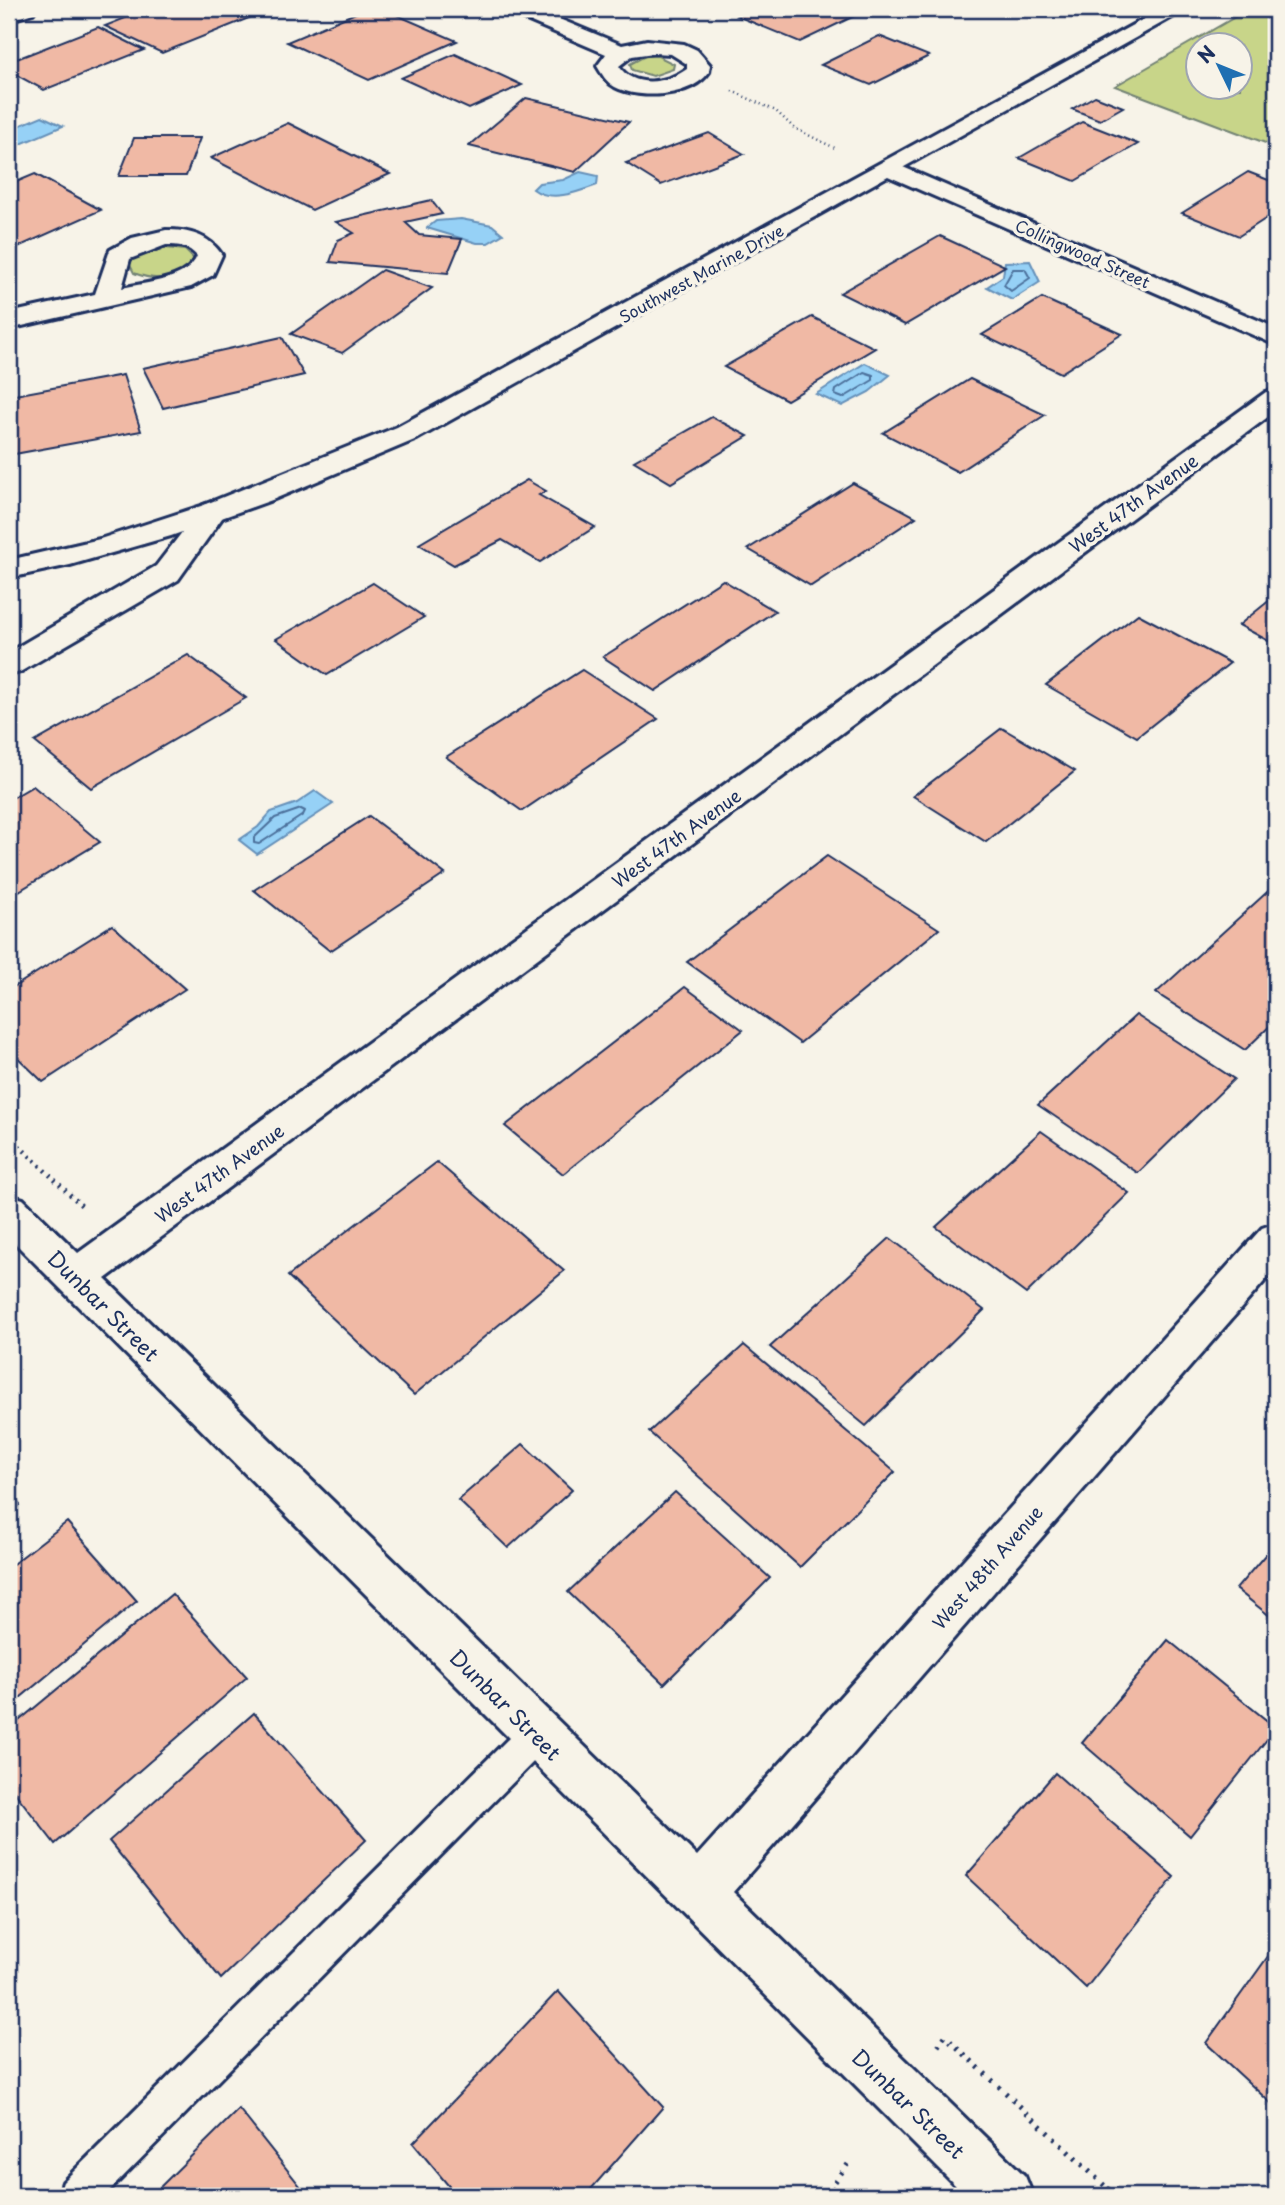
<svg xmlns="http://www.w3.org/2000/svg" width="1285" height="2205" font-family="'Playpen Sans',sans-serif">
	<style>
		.green { fill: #c8d589; stroke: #728274; stroke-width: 2; fill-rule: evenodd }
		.water { fill: #96d1f6; stroke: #6590b9; stroke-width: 2 }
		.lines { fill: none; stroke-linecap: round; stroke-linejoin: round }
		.shore { stroke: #4c709b; stroke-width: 2 }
		.building { fill: #f0b9a5; stroke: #1b2f5e; stroke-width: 2 }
		.service-casing { stroke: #1b2f5e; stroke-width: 6 }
		.minor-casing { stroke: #1b2f5e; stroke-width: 6 }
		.secondary-casing { stroke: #1b2f5e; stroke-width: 6 }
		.path-far2 { stroke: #1b2f5e; stroke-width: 2.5; stroke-dasharray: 1 3.5; stroke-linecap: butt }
		.path-far1 { stroke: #1b2f5e; stroke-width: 4.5; stroke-dasharray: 2 5; stroke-linecap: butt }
		.path { stroke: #1b2f5e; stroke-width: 5; stroke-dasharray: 2.5 7; stroke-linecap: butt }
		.service { fill: #f7f3e8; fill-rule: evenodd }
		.minor { fill: #f7f3e8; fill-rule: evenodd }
		.secondary { fill: #f7f3e8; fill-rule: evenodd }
		.labels { text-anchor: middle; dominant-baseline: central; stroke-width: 7; stroke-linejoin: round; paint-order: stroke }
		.far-street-label { font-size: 16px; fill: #1b2f5e; stroke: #f7f3e8 }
		.street-label { font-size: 18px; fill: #1b2f5e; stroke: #f7f3e8 }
		.near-street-label { font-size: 21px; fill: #1b2f5e; stroke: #f7f3e8 }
	</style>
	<rect width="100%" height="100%" fill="#f7f3e8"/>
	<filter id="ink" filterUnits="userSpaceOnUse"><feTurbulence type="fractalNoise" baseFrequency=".0143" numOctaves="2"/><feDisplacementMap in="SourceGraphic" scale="14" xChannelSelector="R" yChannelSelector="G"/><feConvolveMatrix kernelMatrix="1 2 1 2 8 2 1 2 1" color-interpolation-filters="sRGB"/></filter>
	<g filter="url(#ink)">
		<g class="green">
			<path d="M1249,9h27v138l-161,-61zM1198,46h42v42h-42z"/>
			<polygon points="645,56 658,56 674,64 673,69 653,76 632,70 630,64"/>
			<path d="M157,247l28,3 8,8v5c-13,18 -40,18 -59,10l-5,-10 4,-5z"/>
		</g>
		<g class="water">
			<polygon points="42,116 63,126 9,149 9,130"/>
			<path d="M580,172l18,4 -1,9c-19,7 -46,18 -64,4l6,-6 24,-3z"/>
			<polygon points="461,219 492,225 503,234 488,243 477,243 427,228 436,221"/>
			<polygon points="1030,261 1040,282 1012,300 987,287 1003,276 1005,262"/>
			<polygon points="865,363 890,375 869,392 842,406 816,394"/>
			<polygon points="315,791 333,804 257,854 239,840 258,827 271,812 297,803"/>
		</g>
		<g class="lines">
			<g class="shore">
				<polygon points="1013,269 1025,269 1030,278 1011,291 1004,285"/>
				<polygon points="864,372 873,375 873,380 843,398 835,395 836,390"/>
				<polygon points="301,809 305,811 303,815 259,844 254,843 254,838 275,818"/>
			</g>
		</g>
		<g class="building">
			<polygon points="148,9 261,9 266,11 162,53 105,26"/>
			<polygon points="365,9 383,9 457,41 369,80 287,42"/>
			<polygon points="754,9 869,9 800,42 737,16"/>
			<polygon points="98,27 144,50 44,90 9,71 9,62"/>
			<polygon points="879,36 929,56 871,85 821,65"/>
			<polygon points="455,54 522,85 469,109 401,78"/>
			<polygon points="1095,96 1123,107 1100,120 1072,109"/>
			<polygon points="526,98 629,122 575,172 469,146"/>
			<polygon points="1082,122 1138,144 1075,181 1019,158"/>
			<polygon points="288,123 390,174 312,210 211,158"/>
			<polygon points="709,133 744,154 661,185 626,163"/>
			<polygon points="134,138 200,138 186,176 119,176"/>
			<polygon points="1248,172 1276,183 1276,212 1239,236 1182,213"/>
			<polygon points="35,174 101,210 9,251 9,185"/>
			<polygon points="431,200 442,214 405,222 419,235 462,239 448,273 330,262 338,240 354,233 336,222"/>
			<polygon points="940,236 1005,266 905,325 840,293"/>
			<polygon points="382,270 432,288 342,353 291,334"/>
			<polygon points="1042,298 1122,334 1061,373 982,335"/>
			<polygon points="812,317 875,348 787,400 724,367"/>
			<polygon points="282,337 304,375 163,408 143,368"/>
			<polygon points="123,375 141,431 9,455 9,396"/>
			<polygon points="970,379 1045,415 958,472 883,433"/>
			<polygon points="712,417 748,436 671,483 634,461"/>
			<polygon points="527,480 546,491 539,495 595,527 540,562 502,540 454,565 419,544"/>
			<polygon points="853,483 916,517 811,586 748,549"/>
			<polygon points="723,580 775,611 655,691 603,657"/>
			<polygon points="373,583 424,617 327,675 276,639"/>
			<polygon points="1276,595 1276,645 1239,625"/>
			<polygon points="1138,614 1230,663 1137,737 1046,685"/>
			<polygon points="188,655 246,698 91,788 35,742"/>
			<polygon points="582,670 658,719 522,811 446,757"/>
			<polygon points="1002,728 1075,771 986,842 913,796"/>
			<polygon points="33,786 100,842 9,897 9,800"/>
			<polygon points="369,816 445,874 330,951 254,890"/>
			<polygon points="827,856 939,929 800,1043 687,962"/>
			<polygon points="1276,884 1276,1020 1245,1050 1156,993"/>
			<polygon points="112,925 185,989 43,1082 9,1049 9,990"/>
			<polygon points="685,987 743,1030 563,1174 505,1126"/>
			<polygon points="1136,1015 1234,1079 1138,1173 1038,1105"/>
			<polygon points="1041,1131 1129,1193 1026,1294 936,1227"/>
			<polygon points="437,1162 564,1271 414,1395 288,1276"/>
			<polygon points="890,1238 984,1310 866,1426 770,1347"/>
			<polygon points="744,1345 895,1472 800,1567 649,1432"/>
			<polygon points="523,1444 572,1490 508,1548 458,1500"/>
			<polygon points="9,1491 20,1505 9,1514"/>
			<polygon points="675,1492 770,1578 664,1684 568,1592"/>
			<polygon points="67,1522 137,1601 9,1707 9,1567"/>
			<polygon points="1276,1542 1276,1621 1236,1589"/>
			<polygon points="172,1594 247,1677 55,1844 9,1785 9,1729"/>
			<polygon points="1168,1640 1276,1728 1190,1836 1082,1743"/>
			<polygon points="254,1713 366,1840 221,1979 109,1841"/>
			<polygon points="1055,1773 1174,1877 1086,1988 966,1876"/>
			<polygon points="1274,1948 1276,1950 1276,2108 1206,2043"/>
			<polygon points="558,1991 663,2107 585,2196 457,2196 413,2143"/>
			<polygon points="239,2109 308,2196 151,2196"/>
		</g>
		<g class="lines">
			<g class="service-casing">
				<polygon id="service" points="537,1717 549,1722 554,1734 549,1746 104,2196 58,2196 63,2182 525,1722"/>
			</g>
			<g class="minor-casing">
				<g id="minor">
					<polygon points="9,9 36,9 33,13 9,21"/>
					<path d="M507,9h28l87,36 25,-5 37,4 13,6 13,15 -1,7c-17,25 -69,28 -94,15 -9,-5 -13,-13 -18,-21l9,-12 -96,-41zM654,53l17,1 16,10v5c-19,14 -54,20 -68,-3l13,-10z"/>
					<polygon points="889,161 1276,328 1276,345 881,173 877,168 881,163"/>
					<path d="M166,230c23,0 43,5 56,25l-9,20 -22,12 -182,42v-16l86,-19 15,-44 22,-12zM166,245c13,0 22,1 31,11 -10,25 -51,26 -75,32l8,-29z"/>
					<polygon points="1276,390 1276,411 105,1279 697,1856 1262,1228 1276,1223 1276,1268 733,1892 1025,2176 1033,2196 966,2196 9,1237 9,1195 23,1199 78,1253 1266,392"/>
					<polygon points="213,502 223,505 227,511 178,580 20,672 9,675 9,652 156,566 203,505"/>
				</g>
			</g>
			<g class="secondary-casing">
				<polygon id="secondary" points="1162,9 1187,9 417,439 272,500 171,536 70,565 9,578 9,560 100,539 201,506 397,427"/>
			</g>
			<polyline class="path-far2" points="732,91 776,111 794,128 837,149"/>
			<polyline class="path-far1" points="9,1136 84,1208"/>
			<g class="path">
				<polyline points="938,2046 945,2036 1107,2188 1101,2196"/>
				<polyline points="1107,2188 1116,2196"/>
				<polyline points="839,2196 831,2187 848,2164"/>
			</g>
			<use href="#service" class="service"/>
			<use href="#minor" class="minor"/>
			<use href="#secondary" class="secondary"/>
		</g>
	</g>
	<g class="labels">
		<g class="far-street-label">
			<text transform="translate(1083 253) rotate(24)">Collingwood Street</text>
			<text transform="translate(701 273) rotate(-29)">Southwest Marine Drive</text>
		</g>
		<g class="street-label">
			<text transform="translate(1133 503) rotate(-36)">West 47th Avenue</text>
			<text transform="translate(676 838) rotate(-36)">West 47th Avenue</text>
			<text transform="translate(219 1173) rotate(-36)">West 47th Avenue</text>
			<text transform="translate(987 1567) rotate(-49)">West 48th Avenue</text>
		</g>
		<g class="near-street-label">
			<text transform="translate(104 1305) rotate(45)">Dunbar Street</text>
			<text transform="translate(506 1704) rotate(45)">Dunbar Street</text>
			<text transform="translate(909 2103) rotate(44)">Dunbar Street</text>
		</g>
	</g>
	<rect width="1285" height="2205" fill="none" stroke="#f7f3e8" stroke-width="35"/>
	<rect x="18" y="18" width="1250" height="2170" fill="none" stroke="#1b2f5e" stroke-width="2.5" filter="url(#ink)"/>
	<g transform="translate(1219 66) rotate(313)"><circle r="33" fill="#f7f3e8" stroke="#9fa5b1" stroke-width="2"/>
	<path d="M0-5L12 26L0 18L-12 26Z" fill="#1f6fb2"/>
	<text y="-10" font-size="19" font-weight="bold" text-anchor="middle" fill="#1b2f5e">N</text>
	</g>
</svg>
